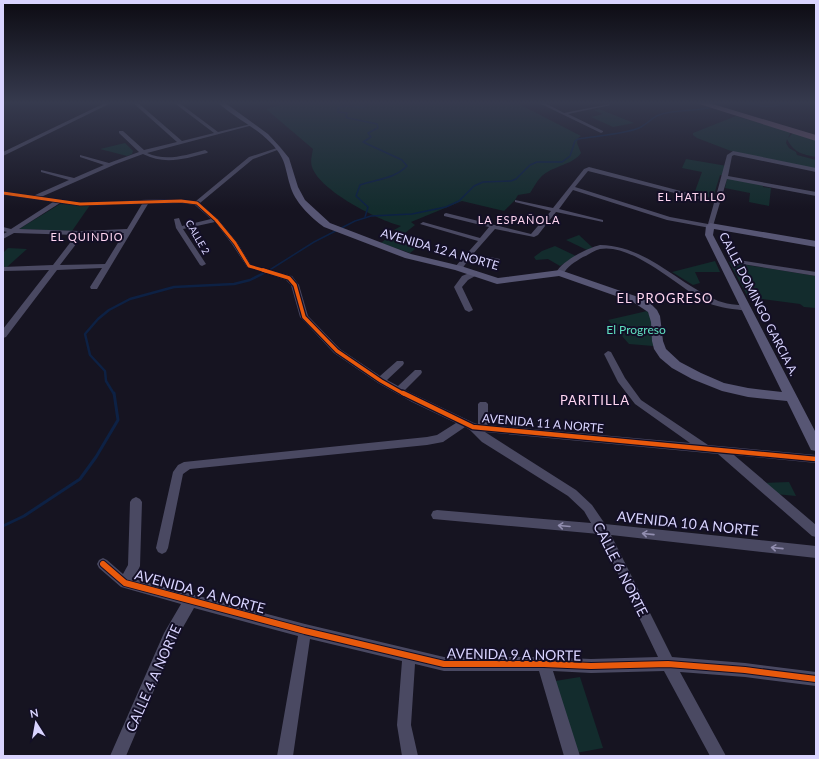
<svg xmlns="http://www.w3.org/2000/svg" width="819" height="759" font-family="Lato,sans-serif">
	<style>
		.green { fill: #132c2d }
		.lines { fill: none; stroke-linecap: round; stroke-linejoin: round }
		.stream-far2 { stroke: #0d2144; stroke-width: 1.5 }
		.stream-far1 { stroke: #0d2144; stroke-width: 2.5 }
		.stream { stroke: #0d2144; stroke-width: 3 }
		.street { fill: #4a4962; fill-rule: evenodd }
		.secondary { fill: #575674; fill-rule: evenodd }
		.highway { fill: #67516a; fill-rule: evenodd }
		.cycleway-far3-casing { stroke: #130f26; stroke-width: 4.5 }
		.cycleway-far2-casing { stroke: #130f26; stroke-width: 6 }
		.cycleway-far1-casing { stroke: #130f26; stroke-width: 7 }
		.cycleway-casing { stroke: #130f26; stroke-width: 8 }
		.cycleway-far3 { stroke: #e8590c; stroke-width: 3 }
		.cycleway-far2 { stroke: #e8590c; stroke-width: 3.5 }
		.cycleway-far1 { stroke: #e8590c; stroke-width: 4.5 }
		.cycleway { stroke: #e8590c; stroke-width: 6 }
		.oneway { stroke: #928eb0 }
		.labels { text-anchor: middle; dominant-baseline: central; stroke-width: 4; stroke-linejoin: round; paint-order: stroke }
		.far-street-label { font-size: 10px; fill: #d9d4ff; stroke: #130f26 }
		.far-neighbourhood-label { font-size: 11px; letter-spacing: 1px; fill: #ffd6f0; stroke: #130f26 }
		.street-label { font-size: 12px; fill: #d9d4ff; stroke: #130f26 }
		.park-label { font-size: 12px; fill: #5fe0c0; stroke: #130f26 }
		.neighbourhood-label { font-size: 13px; letter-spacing: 1px; fill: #ffd6f0; stroke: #130f26 }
		.near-street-label { font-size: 14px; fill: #d9d4ff; stroke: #130f26 }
	</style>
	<rect width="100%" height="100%" fill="#161421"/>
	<g class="green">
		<path d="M276,102h171l18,2 4,-2h46l66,34 -3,2 -1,5 4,10c-7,11 -27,13 -38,22 -5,4 -9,12 -13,18l-12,2 -3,5 -11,11 -42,-10 -51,21 4,3 -10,8 -11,-3 7,-4c-23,-6 -81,-35 -89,-59 -2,-6 0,-12 1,-18l-47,-40 15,-4z"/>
		<polygon points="599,109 634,123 613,127 591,117 603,114 594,110"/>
		<path d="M736,116l55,16 -3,6 5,-5 23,6v18c-14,-3 -22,-4 -29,-18l-1,4 3,5 7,4 1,3 19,5v9l-85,-18 -34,-13 -4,-3v-2z"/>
		<polygon points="125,143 133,151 132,154 127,156 100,149"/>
		<polygon points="686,159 727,166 724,176 720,175 713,198 694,194 702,172 682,168"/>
		<polygon points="727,178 763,185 763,187 771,188 769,206 749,202 750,193 725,188"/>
		<polygon points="60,204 90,205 72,231 19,229"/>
		<polygon points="394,232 424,242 410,253 381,243"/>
		<polygon points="579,235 593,248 587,250 566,240"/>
		<polygon points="555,246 576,256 560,266 548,259 536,260 534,257 542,251"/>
		<polygon points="8,248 27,249 7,267 3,267 3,253"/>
		<polygon points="715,261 720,272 695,272 700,283 693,285 672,272"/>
		<polygon points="729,262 816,276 816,308 804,307 800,304 748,297"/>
		<polygon points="647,311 652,319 653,346 629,344 608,320"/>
		<polygon points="789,482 796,496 775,494 762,483"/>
		<polygon points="580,677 603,748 576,753 555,681"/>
	</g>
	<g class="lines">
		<g class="stream-far2">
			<path d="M745,102c15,5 27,7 42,0"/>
			<polyline points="717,104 722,102"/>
			<path d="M365,217l3,-10 -12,-11 4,-11c17,-6 34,-6 47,-19l-5,-6 -39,-18 8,-5 -3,-4 10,-5 -1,-4 -29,-6 -2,-1 1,-4 -9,-1v-4c14,-7 21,5 30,-4l-1,-2"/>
			<path d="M268,271l46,-29 41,-21 16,-5 41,-2 34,-7 13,-6 15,-15 9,-4 28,-1 5,-2 14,-14 7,-3h25l8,-6 5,-15 3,-2c16,-3 50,-5 63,-12 7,-4 12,-10 18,-12 16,-6 33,-3 49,-7"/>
		</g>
		<polyline class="stream-far1" points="114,394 106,381 105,371 90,355 85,334 98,319 109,310 130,299 174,287 234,284 250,280 270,270"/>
		<polyline class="stream" points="3,526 24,516 80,479 96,457 118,420 114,393"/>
		<g class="street">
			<polygon points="107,102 113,102 3,156 3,152"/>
			<path d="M132,102h5l45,39 32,-8 -41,-31h5l40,30 33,-8 2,1 -106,28c19,9 39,2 58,-3l3,2 -1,1c-22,6 -43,12 -64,1l-27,10 -75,33c13,2 27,5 40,5 39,1 76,-6 115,-1l53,-44 31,-10v2l-27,10 -53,44 18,16 19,23 14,23 41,11 7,9 9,31 32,33 40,27 17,-15h6l1,2 -1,2 -16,15 11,6 17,-16h6l1,2 -1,2 -16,16 69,33 4,1v-20l2,-2h6l2,2v21l202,18 -55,-39 -17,-22 -14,-28 4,-3 3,1 14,26 16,22 67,45 108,10v8l-82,-8 82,70v12l-4,-1 -94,-82 -233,-22 91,58 16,15 13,19 211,22v12l-205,-23 61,122 73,6 71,9v14l-71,-9 -65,-5 46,84h-16l-46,-85 -73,2 -38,-2 27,85h-16l-25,-85h-95l-29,-7 -4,61 7,31h-16l-5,-31 5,-64 -92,-22 -17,117h-16l21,-120 -104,-28 -20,35 -48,113h-16l54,-123 17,-29 -60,-17 -22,-19 -2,-4 2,-4 4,-2 4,2 16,14 5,-9 2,-63 2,-3 4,-2 4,2 2,3 -2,64 -6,13 171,45 139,33h100l47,2 67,-2 -59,-123 -166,-15 -2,-4 2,-4 4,-1 154,13 -7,-12 -16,-15 -86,-54 -12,-12 -5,-3 -22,15 -16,3 -237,24 -7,5 -15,74 -2,4 -4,2 -4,-2 -2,-4 17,-76 5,-7 6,-3 243,-25 10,-2 19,-12 -44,-21 -34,-19 -44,-30 -34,-36 -9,-32 -5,-5 -39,-13 -15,-23 -17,-22 -32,7 23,35 -4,2 -2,-1 -24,-37 -2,-9 5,-1 3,8 29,-7 -16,-14 -14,-2 -33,1 -51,85h-6l-1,-2 12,-19 -45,2 -51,67 -3,1v-9l46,-59 -46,1v-4l50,-2 23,-30 -62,-2 -11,6v-5l4,-2 -4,-1v-4l8,2 42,-27 -50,-7v-4l30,5 36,-16 -28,-8v-2l33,8 30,-13 -24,-8v-2l29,8 30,-11 -20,-19v-2h4l21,19 33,-8zM60,203l20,3 62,-2 -15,25 -46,2 -62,-2zM124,233l-19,31 -45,1 23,-30z"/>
			<polygon points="543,102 564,113 609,104 611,105 568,114 603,131 603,132 601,133 537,102"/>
			<path d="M733,151l83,17v4l-82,-17 -2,1 -4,20 88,16v4l-89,-17 -14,47 -3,2 -43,-8 -94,-30 -14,19 44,11v2l-47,-10 -18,23 -4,2 -39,-8 -22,25 27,5v2h-17l-13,-3 -9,12h-3l-4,-2 24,-27 -58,-17 3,-2 57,16 9,-11 -45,-11v-2l2,-1 85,21 20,-23 -36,-9v-2l38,8 31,-39 5,-2 126,33 12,-45zM588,171l126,32 -6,21 -38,-7 -95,-30z"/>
			<path d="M600,245c46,1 75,36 114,54 11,6 24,5 36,8l1,2 -4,2c-13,-2 -27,-3 -39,-8 -29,-15 -75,-60 -108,-54 -6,1 -11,6 -17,8 -8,5 -16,9 -20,18h-6l-1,-2c5,-12 32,-25 44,-28z"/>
			<polygon points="732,259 816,272 816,276 730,262 730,260"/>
			<polygon points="474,271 477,271 477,275 468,280 462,287 473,310 469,312 465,310 454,287 462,276"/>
		</g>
		<path class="secondary" d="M217,102h7l44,32 12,13 9,11 9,29 7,13 25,23 81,31 50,12 37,12 62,-8 81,28 9,5 7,7 3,6 3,25 3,8 14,13 21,11 23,10 24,5 34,4 -77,-157 1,-9 4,-3 106,18v6l-102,-18 -1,6 103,198v18l-5,-1 -24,-49 -39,-4 -26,-6 -30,-12 -20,-11 -12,-10 -6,-9 -2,-8 -1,-19 -3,-10 -15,-10 -74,-26 -62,8 -42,-14 -50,-12 -81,-31c-14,-10 -30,-26 -34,-42 -3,-9 -4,-19 -8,-27 -13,-25 -44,-37 -65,-56z"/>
		<polygon class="highway" points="693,102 706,102 816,135 816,141"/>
		<g class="cycleway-far3-casing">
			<polyline id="cycleway-far3" points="3,193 80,204 181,201 197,203 216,220 235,243 249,266 266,271"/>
		</g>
		<g class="cycleway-far2-casing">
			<polyline id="cycleway-far2" points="263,270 289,278 295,285 304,317 337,351 381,381 404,394"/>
		</g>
		<g class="cycleway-far1-casing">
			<polyline id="cycleway-far1" points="403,393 473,427 816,459"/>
		</g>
		<g class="cycleway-casing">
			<polyline id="cycleway" points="103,564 125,583 305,631 444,664 544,664 591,666 668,664 745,670 816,679"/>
		</g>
		<use href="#cycleway-far3" class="cycleway-far3"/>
		<use href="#cycleway-far2" class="cycleway-far2"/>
		<use href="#cycleway-far1" class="cycleway-far1"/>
		<use href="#cycleway" class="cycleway"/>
	</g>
	<defs><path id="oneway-shaft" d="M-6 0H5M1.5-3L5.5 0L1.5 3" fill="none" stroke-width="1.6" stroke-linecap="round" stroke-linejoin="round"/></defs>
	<g class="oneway">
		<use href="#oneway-shaft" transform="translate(564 526) rotate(-175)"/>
		<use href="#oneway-shaft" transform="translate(648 534) rotate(-174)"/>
		<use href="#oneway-shaft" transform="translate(777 548) rotate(-174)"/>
	</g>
	<linearGradient id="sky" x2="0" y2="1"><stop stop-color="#0c0b12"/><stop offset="0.49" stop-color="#363a4e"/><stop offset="1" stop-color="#363a4e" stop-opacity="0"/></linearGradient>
	<rect width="819" height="209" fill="url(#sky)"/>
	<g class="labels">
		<g class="far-street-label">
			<text transform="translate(198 237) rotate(60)">CALLE 2</text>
		</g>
		<g class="far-neighbourhood-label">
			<text x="692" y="196">EL HATILLO</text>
			<text x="519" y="219">LA ESPAÑOLA</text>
			<text x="87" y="236">EL QUINDIO</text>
		</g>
		<g class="street-label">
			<text transform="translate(440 249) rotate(16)">AVENIDA 12 A NORTE</text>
			<text transform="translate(759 304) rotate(63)">CALLE DOMINGO GARCIA A.</text>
			<text transform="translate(543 423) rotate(5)">AVENIDA 11 A NORTE</text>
		</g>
		<g class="park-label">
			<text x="636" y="329">El Progreso</text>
		</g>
		<g class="neighbourhood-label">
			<text x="665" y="298">EL PROGRESO</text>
			<text x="595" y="400">PARITILLA</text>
		</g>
		<g class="near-street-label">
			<text transform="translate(688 523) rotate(6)">AVENIDA 10 A NORTE</text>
			<text transform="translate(621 569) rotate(63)">CALLE 6 NORTE</text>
			<text transform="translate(200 591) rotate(15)">AVENIDA 9 A NORTE</text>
			<text transform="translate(514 654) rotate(1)">AVENIDA 9 A NORTE</text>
			<text transform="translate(153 678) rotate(-66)">CALLE 4 A NORTE</text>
		</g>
	</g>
	<rect width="819" height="759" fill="none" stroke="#d9d4ff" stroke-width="8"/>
	<g transform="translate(36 723) rotate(349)" stroke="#130f26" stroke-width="3" paint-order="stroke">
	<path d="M0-3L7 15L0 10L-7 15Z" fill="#d9d4ff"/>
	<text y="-6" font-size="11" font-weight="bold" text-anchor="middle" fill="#d9d4ff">N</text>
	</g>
</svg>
